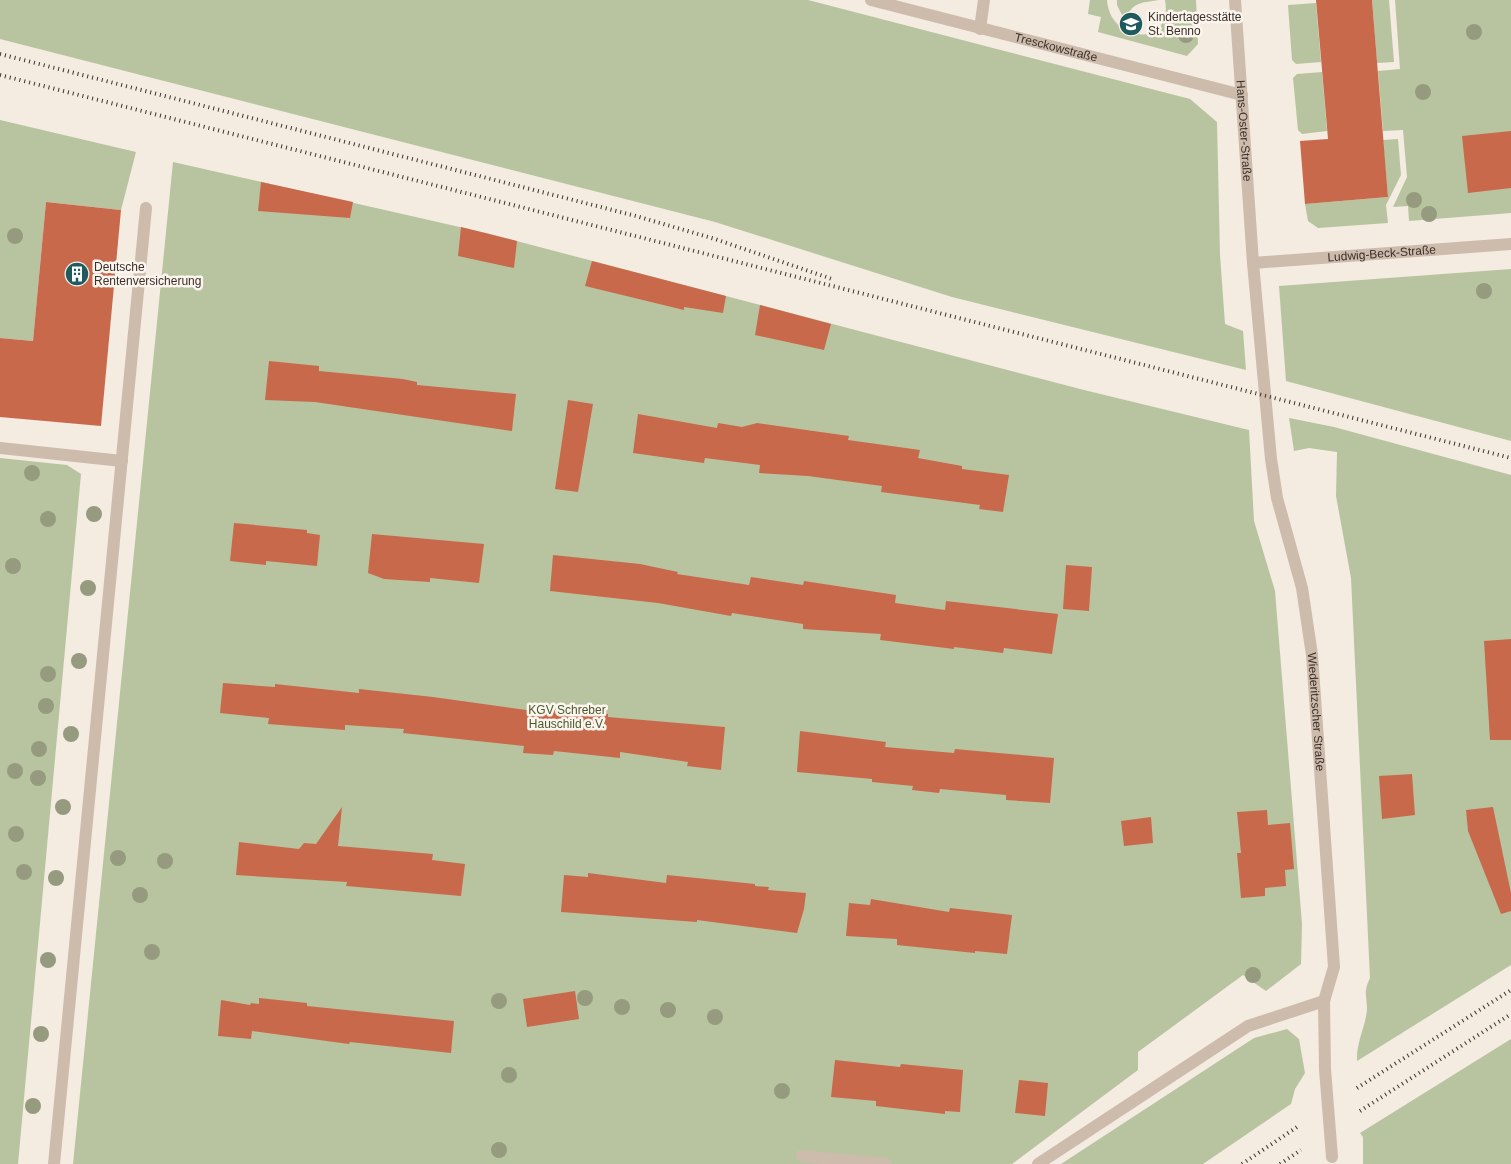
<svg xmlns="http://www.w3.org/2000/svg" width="1511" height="1164" font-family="Arial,sans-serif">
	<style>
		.green { fill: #b8c4a0 }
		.building { fill: #c8694b }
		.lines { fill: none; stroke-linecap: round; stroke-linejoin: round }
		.service { stroke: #cdbbac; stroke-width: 12 }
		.minor { stroke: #cdbbac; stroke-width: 12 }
		.rail { stroke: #3b302b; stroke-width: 4; stroke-dasharray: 1 4; stroke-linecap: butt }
		.minor-bridge { stroke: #cdbbac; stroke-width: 12 }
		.tree { fill: #969b7f }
		.labels { text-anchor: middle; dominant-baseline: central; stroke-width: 5; stroke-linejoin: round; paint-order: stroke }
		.poi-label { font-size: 12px; fill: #3b302b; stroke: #fbf5ee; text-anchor: start }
		.street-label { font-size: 12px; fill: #3b302b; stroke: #fbf5ee }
		.park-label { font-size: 12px; fill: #4a5a2e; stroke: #fbf5ee }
	</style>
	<rect width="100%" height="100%" fill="#f4ebe1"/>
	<g class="green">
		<polygon points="0,0 808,0 1190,99 1217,122 1220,255 1225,324 1243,331 1246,370 952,297 715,222 0,39"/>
		<path d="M1090,0h17c3,44 67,48 58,0h31l2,44 -11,12 -89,-24 3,-15 -13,-3z"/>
		<path d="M1117,0h42c-19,3 -27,2 -34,21l-8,-16z"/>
		<polygon points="1372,0 1389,0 1394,62 1377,63"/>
		<polygon points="1395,0 1511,0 1511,213 1409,221 1408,206 1393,207 1407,177 1403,130 1383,131 1378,71 1400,69"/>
		<polygon points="1316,3 1321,62 1296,64 1292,60 1288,5"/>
		<polygon points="1322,72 1327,131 1302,134 1298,130 1293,78 1297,74"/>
		<polygon points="0,120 136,152 121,210 46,202 33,341 0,338"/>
		<polygon points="1398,139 1401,175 1386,205 1388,223 1318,228 1308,221 1305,204 1388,197 1383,140"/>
		<polygon points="173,162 486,233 1084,390 1249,430 1254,521 1275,591 1302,924 1301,964 1266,991 1243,975 1138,1052 1138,1070 1012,1164 73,1164"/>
		<polygon points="1511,269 1511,441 1286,381 1279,286"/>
		<path d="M1289,418l45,9 177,48v490l-154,96c-1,-18 8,-33 10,-51 0,-15 -4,-17 3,-32l-19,-400 -15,-82 1,-44 -28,-4 -15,3z"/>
		<polygon points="0,458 67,465 81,474 18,1164 0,1164"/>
		<polygon points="1287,1029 1299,1039 1305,1073 1295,1089 1291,1104 1203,1164 1061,1164 1254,1038"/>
		<polygon points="1511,1039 1511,1164 1363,1164 1363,1137 1360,1133"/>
	</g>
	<g class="building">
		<polygon points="1316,0 1372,0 1388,197 1305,204 1300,141 1328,139"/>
		<polygon points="1511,131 1511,188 1468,193 1462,136"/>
		<polygon points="261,182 353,202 350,218 258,211"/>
		<polygon points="46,202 121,210 101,426 0,417 0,338 33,341"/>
		<polygon points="461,227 517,241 514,268 458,256"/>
		<polygon points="592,261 726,296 723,313 684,307 684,310 585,286"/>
		<polygon points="760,305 831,324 824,350 755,335"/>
		<polygon points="269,361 319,366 319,371 403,379 417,382 417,385 516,394 512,431 315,402 265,400"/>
		<polygon points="568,400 593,404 578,492 555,489"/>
		<polygon points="638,414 717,428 718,423 742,427 757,423 849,436 848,440 920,450 918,458 962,466 962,469 1009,475 1003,512 979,509 980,505 881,492 882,486 808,476 759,473 760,465 705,458 704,463 633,453"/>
		<polygon points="234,523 307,530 307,533 320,535 317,566 266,561 266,565 230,561"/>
		<polygon points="372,534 484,544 479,583 430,578 430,582 384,579 368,573"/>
		<polygon points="553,555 640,564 678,572 677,574 749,585 751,577 803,585 804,581 896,595 895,603 945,610 946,601 1058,614 1052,654 1004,648 1003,653 954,647 954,649 880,640 881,634 803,629 803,624 732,613 731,616 658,603 550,591"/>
		<polygon points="1066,565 1092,567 1089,611 1063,609"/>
		<polygon points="1511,639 1511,740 1490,740 1484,641"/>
		<polygon points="223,683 275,687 275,684 359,693 359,689 433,697 548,713 548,710 573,711 608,714 608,717 725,727 721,770 687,766 688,762 620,752 620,758 554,751 553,755 523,753 524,746 403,733 404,729 345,725 345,730 268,724 269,718 220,713"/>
		<polygon points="800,731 886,742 885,747 954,753 955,749 1054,758 1050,803 1006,800 1006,795 940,789 939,793 912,790 913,786 872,782 872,779 797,772"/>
		<polygon points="1412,774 1415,815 1382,819 1379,776"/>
		<polygon points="342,807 338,846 433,854 432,860 465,864 461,896 346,886 347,882 236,875 239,842 299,849 304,843 316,844"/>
		<polygon points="1493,807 1511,893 1511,911 1501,914 1468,831 1466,810"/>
		<polygon points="1267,810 1268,825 1290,823 1294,869 1285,870 1286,886 1265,888 1265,896 1241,898 1237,853 1241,853 1237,812"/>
		<polygon points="1151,817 1153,843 1124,846 1121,821"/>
		<polygon points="588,873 666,883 667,875 755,884 755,886 769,887 768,890 806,893 804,909 797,933 697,920 697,922 561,912 564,875 588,877"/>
		<polygon points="871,899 949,912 950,908 1012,915 1007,954 975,951 975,953 897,945 897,939 846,936 849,903 870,905"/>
		<polygon points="575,991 579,1019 527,1027 523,999"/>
		<polygon points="259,998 307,1003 307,1006 454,1021 451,1053 350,1042 349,1044 252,1031 251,1039 218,1036 221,1000 250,1005 251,1003 259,1004"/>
		<polygon points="835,1060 900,1067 901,1064 963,1070 960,1112 945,1111 945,1114 876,1106 876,1101 831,1097"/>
		<polygon points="1019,1080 1048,1083 1045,1116 1015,1113"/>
	</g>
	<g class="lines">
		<g class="service">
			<polyline points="0,448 122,461"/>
			<polyline points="802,1156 886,1164"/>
			<polyline points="54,1164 146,208"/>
			<polyline points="1038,1164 1248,1026 1324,1001"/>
		</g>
		<g class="minor">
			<path id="s1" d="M871,0l371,95"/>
			<path id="s2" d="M1235,0l18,263 18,196 6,39 25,90 10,67 22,312 -10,34 1,68"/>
			<polyline points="980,29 984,0"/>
			<path id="s3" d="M1253,263l258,-19"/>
		</g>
		<g class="rail">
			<polyline points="0,54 636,216 715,239 832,279"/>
			<polyline points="0,75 1511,458"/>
			<polyline points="1357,1088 1511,990"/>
			<polyline points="1360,1111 1511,1014"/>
			<polyline points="1242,1164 1300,1125"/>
			<polyline points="1280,1164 1301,1150"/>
		</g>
		<polyline class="minor-bridge" points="1325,1069 1332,1157"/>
	</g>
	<g class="tree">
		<circle cx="1474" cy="32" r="8"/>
		<circle cx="1186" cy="35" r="8"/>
		<circle cx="1423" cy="92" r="8"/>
		<circle cx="1414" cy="200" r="8"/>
		<circle cx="1429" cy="214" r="8"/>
		<circle cx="15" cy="236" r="8"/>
		<circle cx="1484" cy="291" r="8"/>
		<circle cx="32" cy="473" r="8"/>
		<circle cx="94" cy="514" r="8"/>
		<circle cx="48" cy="519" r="8"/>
		<circle cx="13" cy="566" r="8"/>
		<circle cx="88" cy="588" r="8"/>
		<circle cx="79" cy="661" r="8"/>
		<circle cx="48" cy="674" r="8"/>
		<circle cx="46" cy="706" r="8"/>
		<circle cx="71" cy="734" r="8"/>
		<circle cx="39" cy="749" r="8"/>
		<circle cx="15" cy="771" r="8"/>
		<circle cx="38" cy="778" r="8"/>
		<circle cx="63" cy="807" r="8"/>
		<circle cx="16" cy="834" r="8"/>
		<circle cx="118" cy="858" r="8"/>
		<circle cx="165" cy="861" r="8"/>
		<circle cx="24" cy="872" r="8"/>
		<circle cx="56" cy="878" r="8"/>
		<circle cx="140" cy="895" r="8"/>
		<circle cx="152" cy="952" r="8"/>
		<circle cx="48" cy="960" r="8"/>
		<circle cx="1253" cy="975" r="8"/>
		<circle cx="585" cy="998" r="8"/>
		<circle cx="499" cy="1001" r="8"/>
		<circle cx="622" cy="1007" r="8"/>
		<circle cx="668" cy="1010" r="8"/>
		<circle cx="715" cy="1017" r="8"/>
		<circle cx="41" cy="1034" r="8"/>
		<circle cx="509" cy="1075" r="8"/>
		<circle cx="782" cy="1091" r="8"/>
		<circle cx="33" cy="1106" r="8"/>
		<circle cx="499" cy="1150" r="8"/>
	</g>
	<defs>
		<g id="school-disc" transform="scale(1.25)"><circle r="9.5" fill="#1f5a5e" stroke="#fbf5ee"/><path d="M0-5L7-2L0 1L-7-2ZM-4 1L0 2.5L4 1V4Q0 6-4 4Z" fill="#fff"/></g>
		<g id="building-disc" transform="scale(1.25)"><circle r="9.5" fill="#1f5a5e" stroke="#fbf5ee"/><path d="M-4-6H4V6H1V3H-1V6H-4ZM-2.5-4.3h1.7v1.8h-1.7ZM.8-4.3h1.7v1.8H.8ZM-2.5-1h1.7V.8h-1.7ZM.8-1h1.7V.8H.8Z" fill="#fff"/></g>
	</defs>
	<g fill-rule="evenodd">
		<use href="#school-disc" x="1131" y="24"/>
		<use href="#building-disc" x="77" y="274"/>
	</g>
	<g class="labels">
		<g class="poi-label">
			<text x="1148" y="17">Kindertagesstätte<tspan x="1148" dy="14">St. Benno</tspan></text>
			<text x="94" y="267">Deutsche<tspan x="94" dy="14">Rentenversicherung</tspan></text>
		</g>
		<g class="street-label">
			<text stroke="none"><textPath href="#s1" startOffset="191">Tresckowstraße</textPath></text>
			<text stroke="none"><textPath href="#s2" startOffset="131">Hans-Oster-Straße</textPath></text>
			<text stroke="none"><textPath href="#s3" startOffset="129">Ludwig-Beck-Straße</textPath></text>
			<text stroke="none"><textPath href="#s2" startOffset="718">Wiederitzscher Straße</textPath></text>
		</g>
		<g class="park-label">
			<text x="567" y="710">KGV Schreber<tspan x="567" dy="14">Hauschild e.V.</tspan></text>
		</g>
	</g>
</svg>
